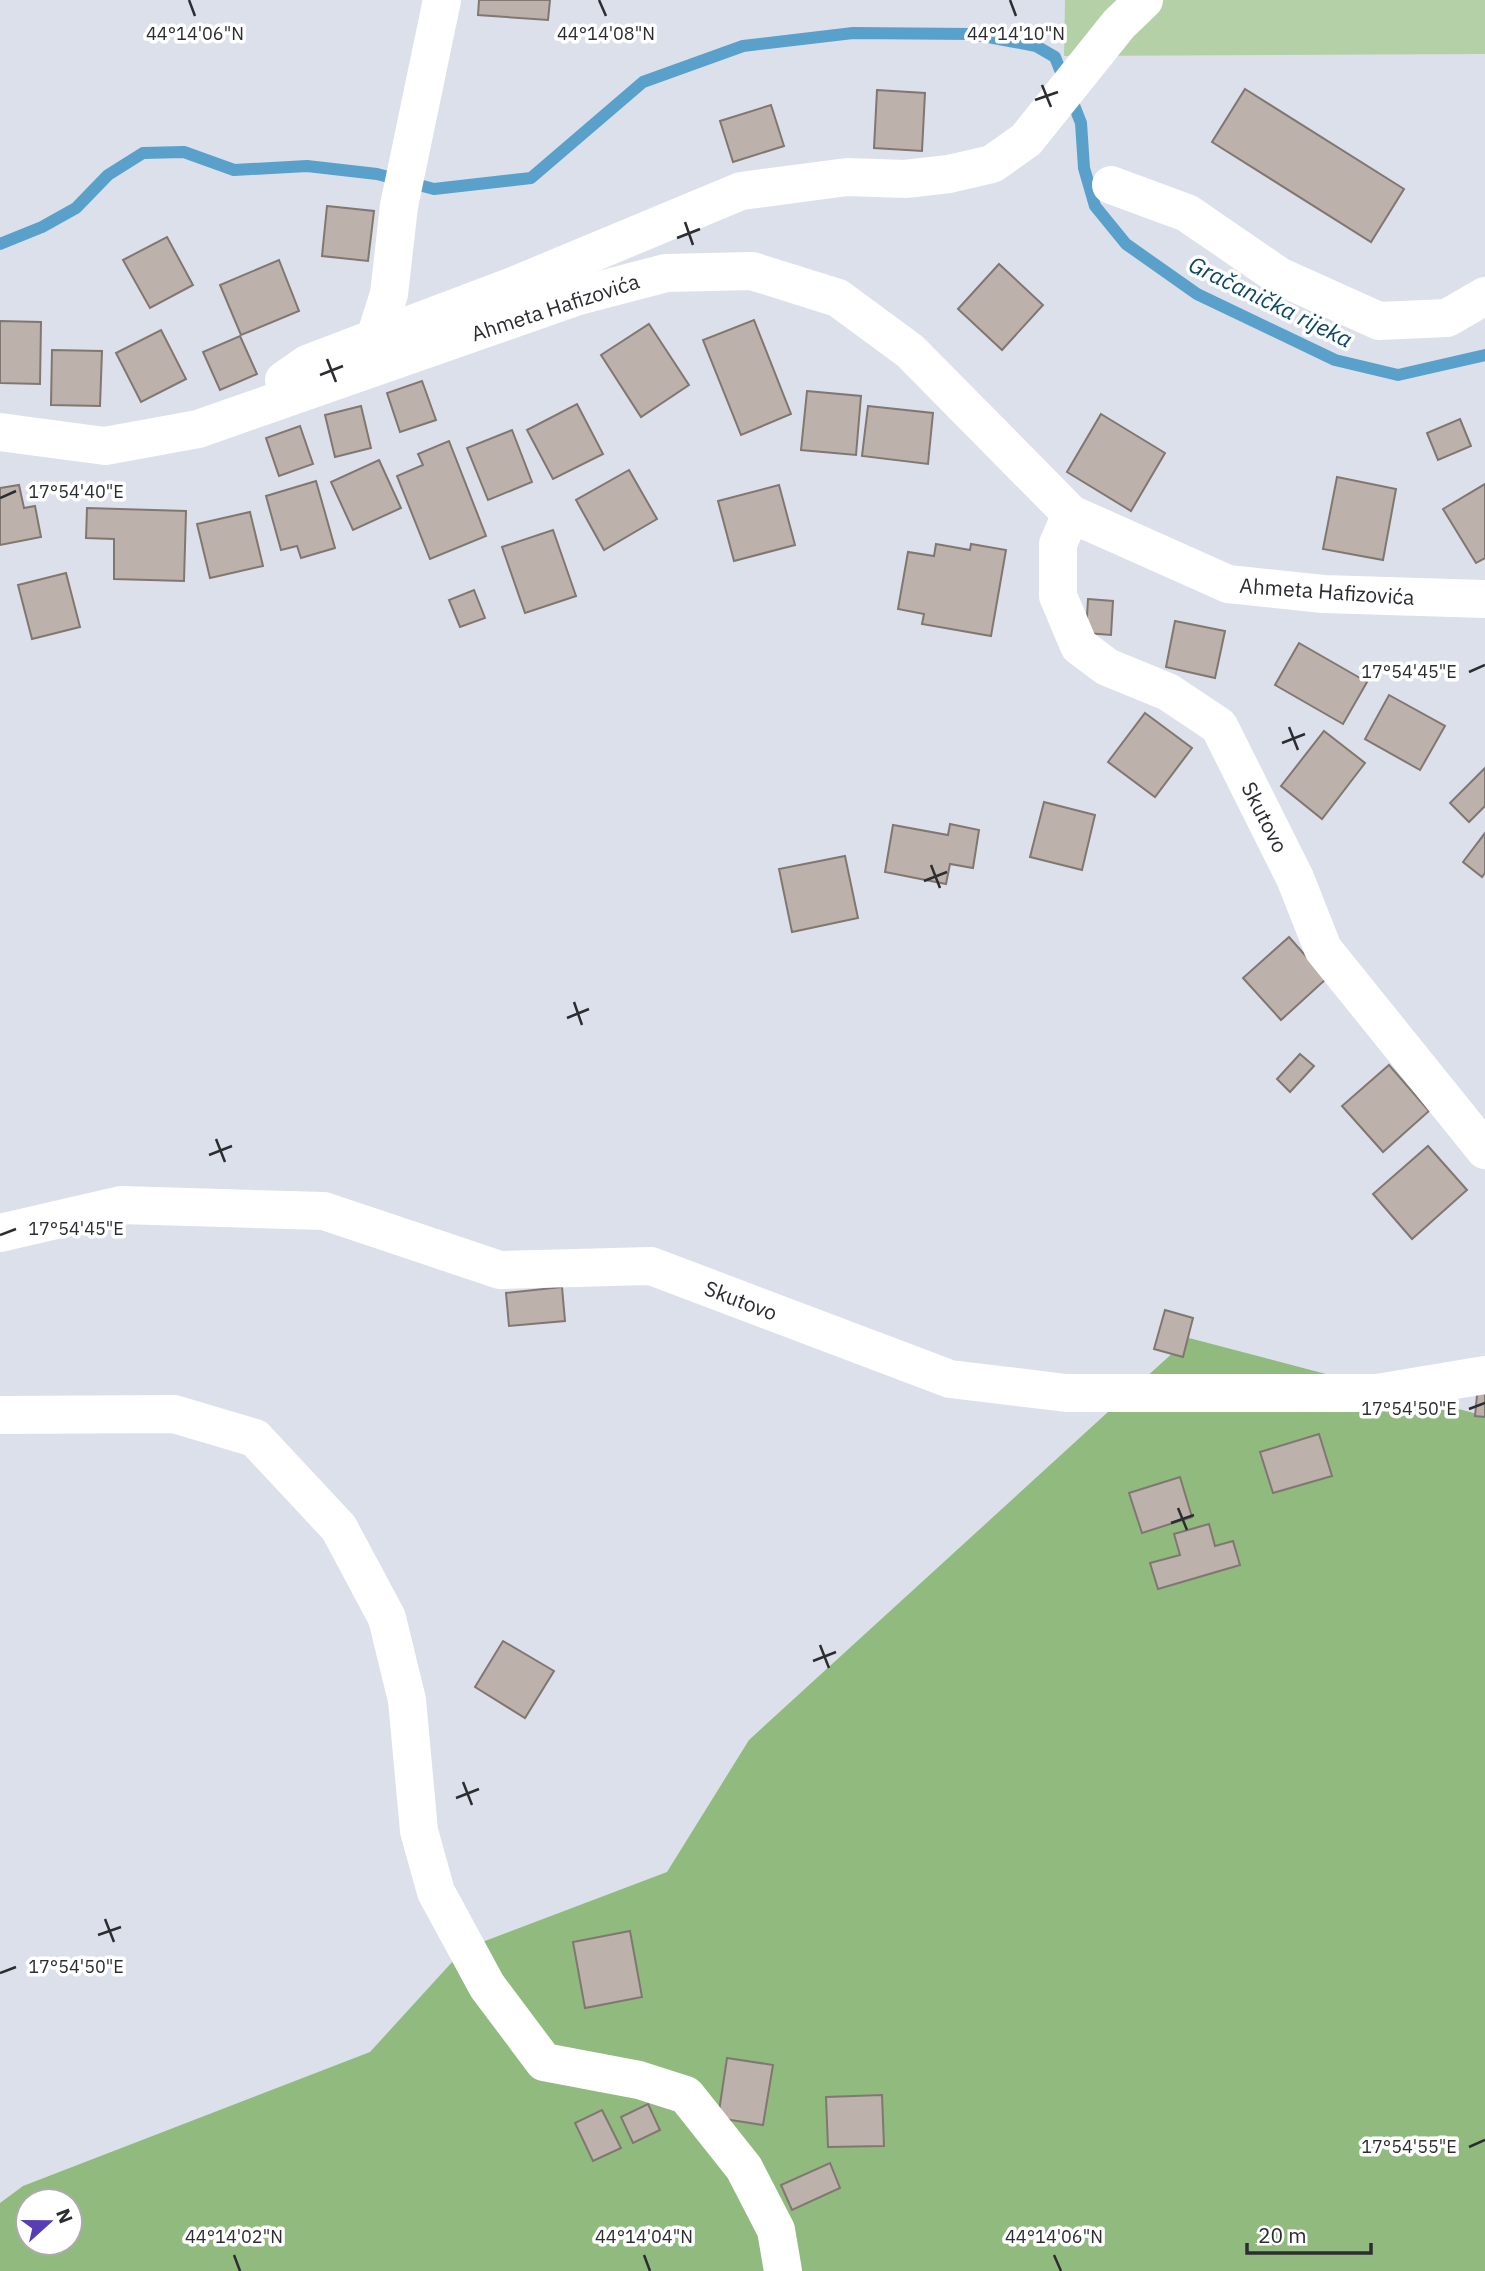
<svg xmlns="http://www.w3.org/2000/svg" width="1485" height="2271" font-family="'IBM Plex Sans',sans-serif">
	<style>
		.green { fill: #b3d0a7 }
		.forest { fill: #91ba7e; fill-rule: evenodd }
		.lines { fill: none; stroke-linecap: round; stroke-linejoin: round }
		.stream { stroke: #59a1ca; stroke-width: 12 }
		.building { fill: #bcb1ab; stroke: #817771; stroke-width: 2 }
		.street { stroke: #fff; stroke-width: 38 }
		.ticks { fill: none; stroke: #2c2d31; stroke-width: 2.5 }
		.labels { text-anchor: middle; dominant-baseline: central; stroke-width: 7; stroke-linejoin: round; paint-order: stroke }
		.street-label { font-size: 21px; fill: #2c2d31; stroke: #fff }
		.water-label { font-size: 23px; font-style: italic; fill: #0c4864; stroke: #fff }
		.ticks-label { font-size: 18px; text-anchor: middle; fill: #2c2d31; stroke: #fff; stroke-width: 7; stroke-linejoin: round; paint-order: stroke }
	</style>
	<rect width="100%" height="100%" fill="#dce0eb"/>
	<polygon class="green" points="1065,0 1485,0 1485,54 1064,56"/>
	<path class="forest" d="M1189,1338l296,78v855h-1485v-68l23,-17 347,-134 94,-103 203,-77 82,-132zM28,2201h42v42h-42z"/>
	<g class="lines">
		<polyline class="stream" points="0,244 42,227 76,208 108,175 143,153 184,152 234,170 307,166 377,174 434,189 531,178 643,82 743,46 853,33 972,34 1036,46 1055,57 1081,123 1084,168 1095,206 1126,244 1197,294 1335,360 1398,375 1485,355"/>
	</g>
	<g class="building">
		<polygon points="479,0 550,0 548,20 478,15"/>
		<polygon points="1245,89 1404,189 1371,242 1212,142"/>
		<polygon points="877,90 925,93 922,151 874,148"/>
		<polygon points="771,105 784,146 733,162 720,121"/>
		<polygon points="327,206 374,211 368,261 322,256"/>
		<polygon points="167,237 193,285 150,308 123,260"/>
		<polygon points="279,260 299,311 241,335 220,285"/>
		<polygon points="999,264 1043,305 1002,350 958,309"/>
		<polygon points="754,320 791,414 741,435 703,340"/>
		<polygon points="0,321 41,322 40,384 0,383"/>
		<polygon points="649,324 689,385 641,417 601,355"/>
		<polygon points="161,330 186,379 141,402 116,353"/>
		<polygon points="240,336 257,374 220,390 203,352"/>
		<polygon points="52,350 102,351 100,406 51,405"/>
		<polygon points="422,381 436,420 400,432 387,393"/>
		<polygon points="807,391 861,396 856,455 801,450"/>
		<polygon points="577,404 603,454 553,479 527,430"/>
		<polygon points="361,406 371,448 335,457 325,415"/>
		<polygon points="868,406 933,413 928,464 862,456"/>
		<polygon points="1101,414 1165,453 1131,511 1067,472"/>
		<polygon points="1460,419 1471,446 1438,460 1427,433"/>
		<polygon points="300,426 313,464 279,476 266,438"/>
		<polygon points="512,430 532,482 488,500 467,448"/>
		<polygon points="449,441 486,536 430,559 397,476 423,465 418,454"/>
		<polygon points="379,460 401,508 353,530 331,482"/>
		<polygon points="629,470 657,519 604,550 576,500"/>
		<polygon points="1337,477 1396,489 1383,560 1323,549"/>
		<polygon points="316,481 335,548 301,558 297,546 281,550 266,496"/>
		<polygon points="1485,484 1485,558 1476,563 1443,509"/>
		<polygon points="19,485 24,508 35,506 41,537 0,545 0,488"/>
		<polygon points="779,485 795,545 734,561 718,501"/>
		<polygon points="87,508 186,511 184,581 114,579 114,539 86,538"/>
		<polygon points="250,512 263,566 210,578 197,524"/>
		<polygon points="553,530 576,596 525,613 502,547"/>
		<polygon points="936,544 970,550 971,544 1006,550 991,636 922,624 924,614 898,609 908,552 934,556"/>
		<polygon points="66,573 80,627 32,639 18,585"/>
		<polygon points="474,590 485,618 460,627 449,600"/>
		<polygon points="1088,599 1113,601 1111,635 1086,633"/>
		<polygon points="1175,621 1225,631 1215,678 1166,667"/>
		<polygon points="1299,643 1367,682 1343,724 1275,685"/>
		<polygon points="1389,695 1445,726 1420,770 1365,739"/>
		<polygon points="1145,713 1192,748 1155,797 1108,762"/>
		<polygon points="1324,731 1365,763 1322,819 1281,786"/>
		<polygon points="1485,768 1485,806 1469,822 1450,803"/>
		<polygon points="1044,802 1095,815 1082,870 1030,857"/>
		<polygon points="950,824 979,830 973,868 950,864 946,884 885,872 893,825 948,835"/>
		<polygon points="1485,833 1485,873 1482,877 1463,862"/>
		<polygon points="845,856 858,918 792,932 779,869"/>
		<polygon points="1289,937 1326,979 1281,1020 1243,978"/>
		<polygon points="1300,1054 1314,1066 1290,1092 1277,1079"/>
		<polygon points="1389,1065 1429,1111 1383,1152 1342,1106"/>
		<polygon points="1428,1146 1467,1190 1412,1239 1373,1194"/>
		<polygon points="562,1287 565,1321 509,1326 506,1293"/>
		<polygon points="1165,1310 1193,1318 1183,1357 1154,1349"/>
		<polygon points="1478,1385 1485,1386 1485,1417 1475,1416"/>
		<polygon points="1319,1434 1332,1476 1273,1493 1260,1452"/>
		<polygon points="1180,1477 1192,1517 1142,1533 1129,1493"/>
		<polygon points="1209,1524 1215,1546 1233,1541 1240,1565 1158,1589 1150,1563 1180,1555 1174,1534"/>
		<polygon points="503,1641 554,1671 525,1718 475,1687"/>
		<polygon points="630,1931 642,1997 585,2008 573,1942"/>
		<polygon points="727,2058 773,2065 763,2125 718,2118"/>
		<polygon points="882,2095 884,2146 828,2147 826,2097"/>
		<polygon points="648,2104 660,2130 633,2143 621,2117"/>
		<polygon points="602,2110 621,2148 593,2161 575,2123"/>
		<polygon points="830,2163 840,2188 792,2210 781,2185"/>
	</g>
	<g class="lines">
		<g class="street">
			<polyline points="1111,185 1187,213 1279,276 1379,321 1447,318 1485,296"/>
			<polyline points="375,338 513,286 741,191 847,177 905,179 949,174 992,164 1026,140 1119,24 1144,0"/>
			<polyline points="284,380 307,364 375,338 389,294 399,206 442,0"/>
			<polyline points="0,432 105,446 198,429 578,296 666,273 752,271 838,298 910,351 1071,514 1228,584 1323,594 1485,599"/>
			<polyline points="1071,514 1058,544 1058,596 1079,646 1107,667 1168,692 1219,726 1295,878 1323,949 1485,1150"/>
			<polyline points="0,1233 121,1205 324,1211 500,1270 651,1266 950,1379 1066,1393 1377,1393 1485,1375"/>
			<polyline points="0,1415 174,1414 255,1438 339,1528 387,1618 407,1700 419,1831 436,1892 487,1986 544,2062 639,2080 686,2095 744,2168 776,2230 783,2271"/>
		</g>
	</g>
	<path class="ticks" d="M189,0l6,16M599,0l7,16M1010,0l6,16M1042,85l9,22M1035,100l23,-8M685,222l8,23M677,238l23,-9M327,359l9,23M320,375l23,-9M0,498l16,-7M1469,672l16,-7M1289,727l9,23M1282,743l23,-9M931,865l9,23M924,881l23,-9M574,1002l8,23M567,1018l22,-9M216,1139l9,23M209,1155l23,-9M0,1235l16,-6M1469,1409l16,-6M1178,1508l9,22M1171,1523l23,-8M820,1645l9,23M813,1661l23,-9M463,1782l9,23M456,1798l23,-9M105,1919l9,23M98,1935l23,-8M0,1973l16,-6M1469,2147l16,-7M234,2255l6,16M644,2255l6,16M1054,2255l7,16"/>
	<g class="labels">
		<g class="street-label">
			<text transform="translate(555 307) rotate(-18)">Ahmeta Hafizovića</text>
			<text transform="translate(1327 591) rotate(4)">Ahmeta Hafizovića</text>
			<text transform="translate(1265 817) rotate(63)">Skutovo</text>
			<text transform="translate(741 1300) rotate(21)">Skutovo</text>
		</g>
		<g class="water-label">
			<text transform="translate(1271 301) rotate(26)">Gračanička rijeka</text>
		</g>
	</g>
	<g class="ticks-label">
		<text x="195" y="40">44°14'06"N</text>
		<text x="606" y="40">44°14'08"N</text>
		<text x="1016" y="40">44°14'10"N</text>
		<text x="76" y="498">17°54'40"E</text>
		<text x="1409" y="678">17°54'45"E</text>
		<text x="76" y="1235">17°54'45"E</text>
		<text x="1409" y="1415">17°54'50"E</text>
		<text x="76" y="1973">17°54'50"E</text>
		<text x="1409" y="2153">17°54'55"E</text>
		<text x="234" y="2243">44°14'02"N</text>
		<text x="644" y="2243">44°14'04"N</text>
		<text x="1054" y="2243">44°14'06"N</text>
	</g>
	<g transform="translate(49 2222) rotate(69)"><circle r="33" fill="#ffffff" stroke="#ababad" stroke-width="2"/>
	<path d="M0-5L12 26L0 18L-12 26Z" fill="#583eb6"/>
	<text y="-10" font-size="19" font-weight="bold" text-anchor="middle" fill="#2c2d31">N</text>
	</g>
	<path d="M1247 2243v10h124v-10" fill="none" stroke="#2c2d31" stroke-width="3.5"/>
	<text x="1258" y="2243" font-size="21" fill="#2c2d31" stroke="#ffffff" stroke-width="5" paint-order="stroke">20 m</text>
</svg>
